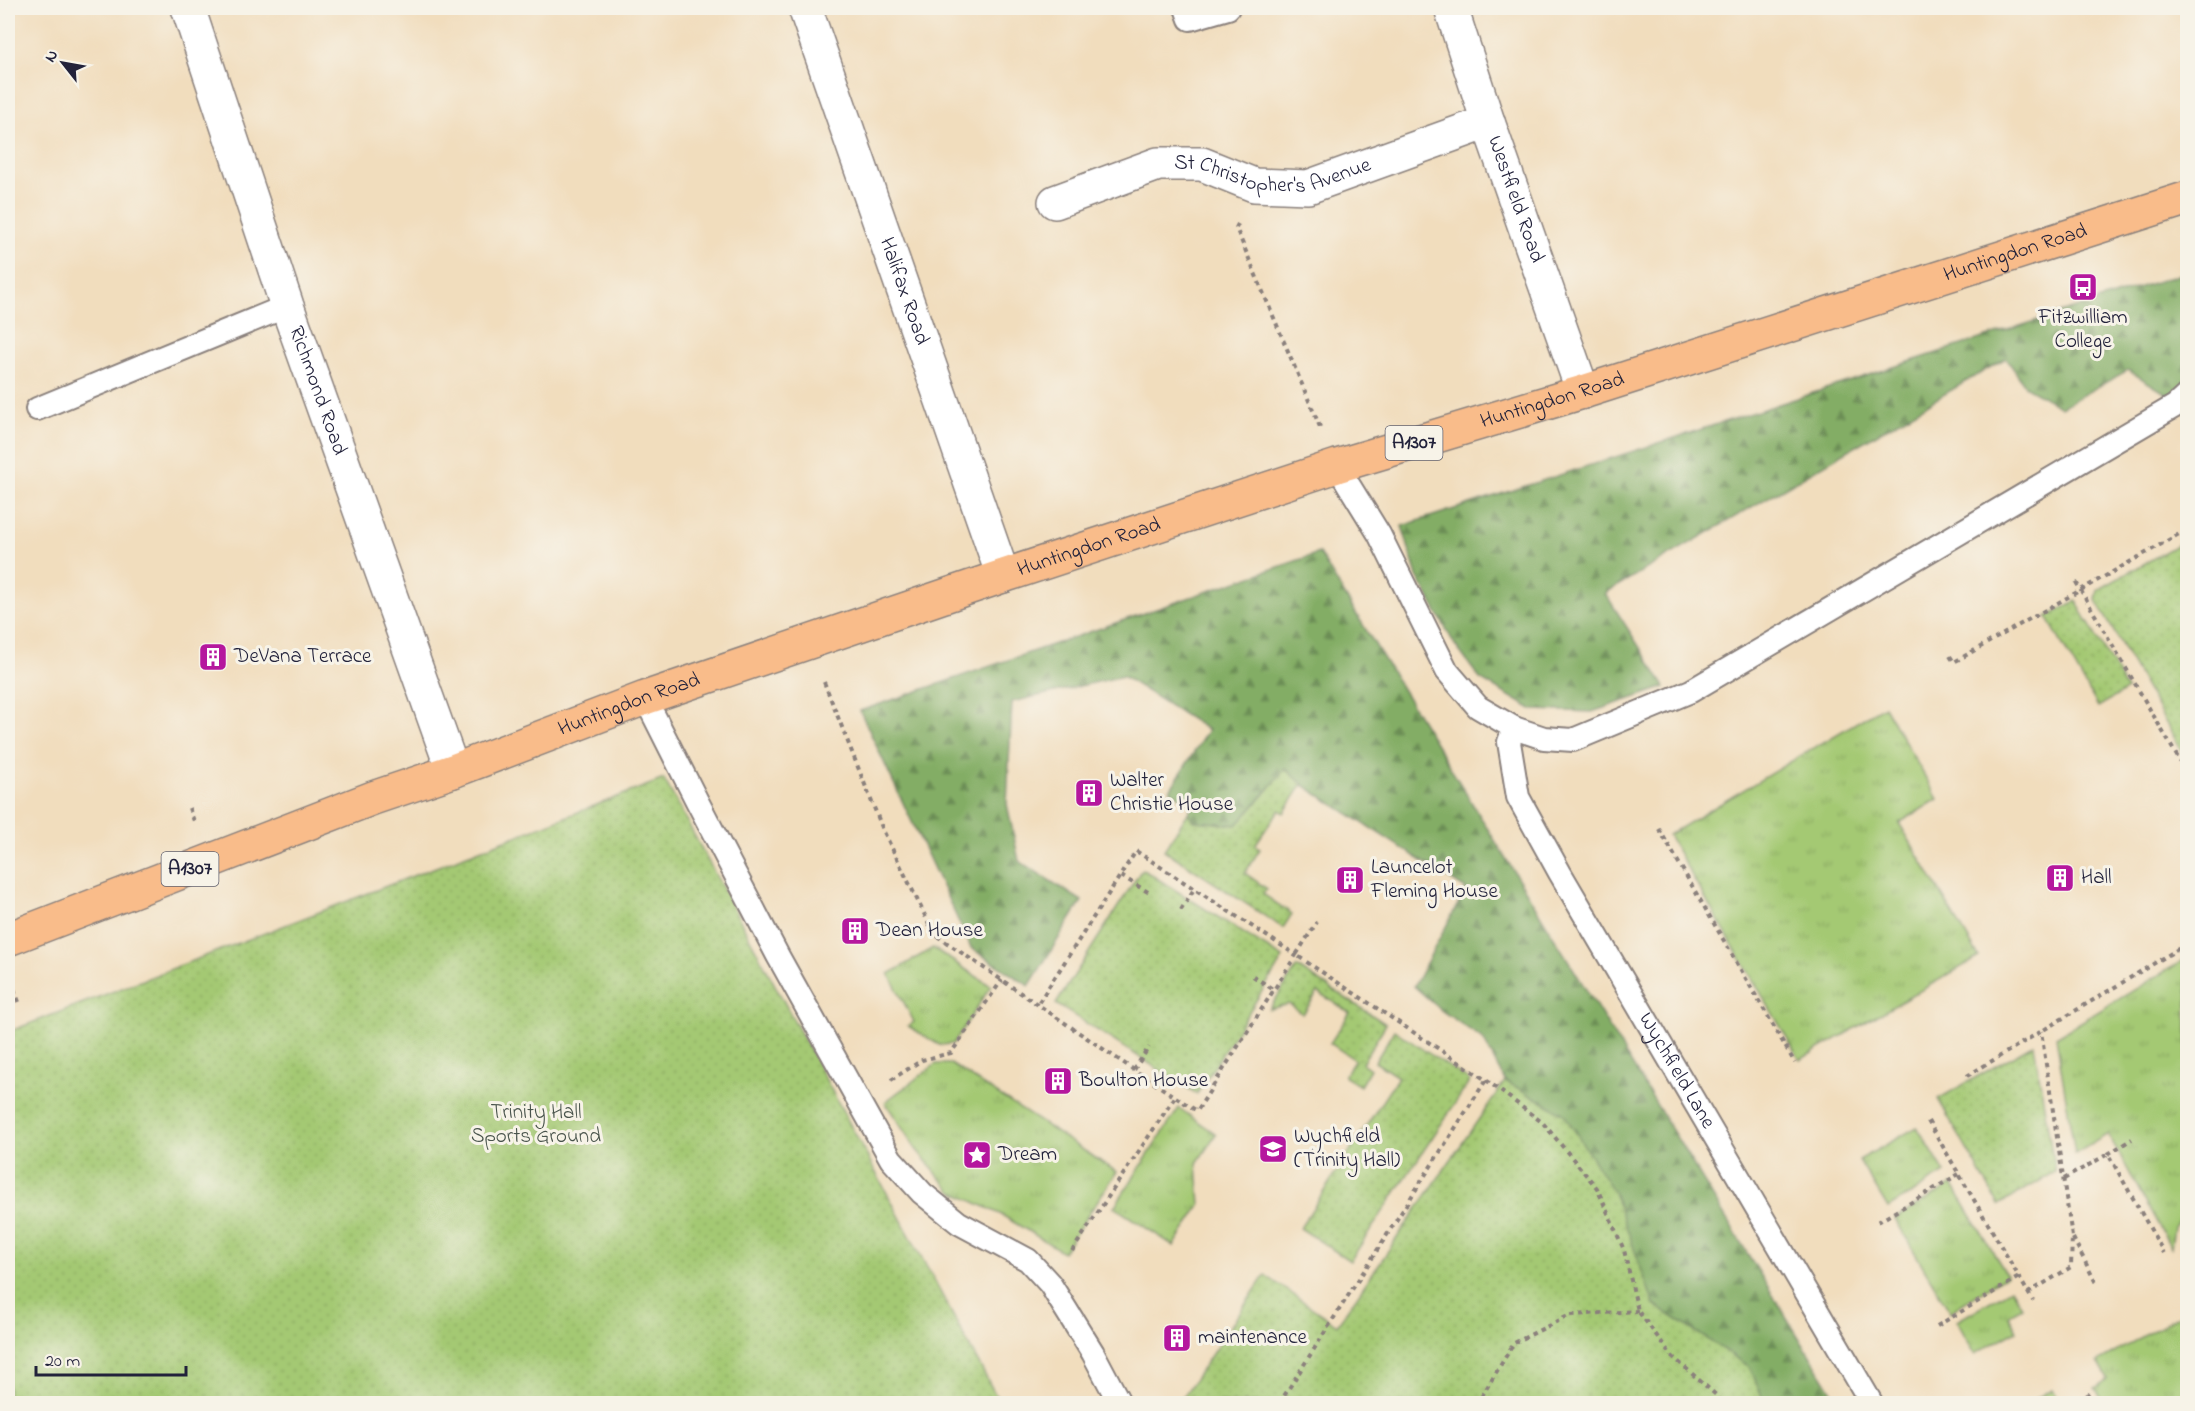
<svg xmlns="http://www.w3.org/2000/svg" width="2195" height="1411" font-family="'Indie Flower',sans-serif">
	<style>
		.grass { fill: url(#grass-tufts); stroke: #637657; stroke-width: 1.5 }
		.forest { fill: url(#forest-firs); stroke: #526850; stroke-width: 1.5 }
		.park { fill: url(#park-dots); stroke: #637657; stroke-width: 1.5 }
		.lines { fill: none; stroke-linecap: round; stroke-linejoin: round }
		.lane-casing { stroke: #8a807c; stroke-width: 26 }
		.street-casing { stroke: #8a807c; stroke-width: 36 }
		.primary-casing { stroke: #8a807c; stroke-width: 36 }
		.path { stroke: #8a807c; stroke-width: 4; stroke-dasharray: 4.5 4.5; stroke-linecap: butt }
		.lane { stroke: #fff; stroke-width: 22 }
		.street { stroke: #fff; stroke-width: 33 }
		.primary { stroke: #f9bc8a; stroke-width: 33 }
		.labels { text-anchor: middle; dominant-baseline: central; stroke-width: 6; stroke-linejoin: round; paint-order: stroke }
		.shield { fill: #f7f3e8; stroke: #62616f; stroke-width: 1.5 }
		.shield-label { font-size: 20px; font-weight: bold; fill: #22223b }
		.street-label { font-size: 21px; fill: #22223b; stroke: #f7f3e8 }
		.poi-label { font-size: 21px; fill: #22223b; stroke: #f7f3e8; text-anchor: start }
		.park-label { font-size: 21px; fill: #49544c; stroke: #f7f3e8 }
	</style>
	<defs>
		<pattern id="grass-tufts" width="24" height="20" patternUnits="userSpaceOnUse" patternTransform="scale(1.5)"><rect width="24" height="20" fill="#a4c973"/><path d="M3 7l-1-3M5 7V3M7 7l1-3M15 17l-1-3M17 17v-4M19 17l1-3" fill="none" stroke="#8dac64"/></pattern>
		<pattern id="forest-firs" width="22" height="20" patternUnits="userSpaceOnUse" patternTransform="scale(1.5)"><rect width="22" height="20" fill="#83ad65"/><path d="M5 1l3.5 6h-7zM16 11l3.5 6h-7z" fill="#6b8c54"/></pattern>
		<pattern id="park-dots" width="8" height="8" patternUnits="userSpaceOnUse" patternTransform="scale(1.5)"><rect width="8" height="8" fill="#a4c973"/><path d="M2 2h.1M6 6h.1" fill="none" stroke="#8dac64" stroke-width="1.8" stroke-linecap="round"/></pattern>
	</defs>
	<rect width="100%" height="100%" fill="#f7f3e8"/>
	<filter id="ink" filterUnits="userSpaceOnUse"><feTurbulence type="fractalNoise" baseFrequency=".0167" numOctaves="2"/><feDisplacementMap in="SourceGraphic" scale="12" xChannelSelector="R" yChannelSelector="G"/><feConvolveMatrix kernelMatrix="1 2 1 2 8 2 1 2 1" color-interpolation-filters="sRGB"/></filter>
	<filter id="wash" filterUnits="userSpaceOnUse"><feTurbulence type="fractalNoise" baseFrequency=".008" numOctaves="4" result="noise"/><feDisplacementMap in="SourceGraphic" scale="24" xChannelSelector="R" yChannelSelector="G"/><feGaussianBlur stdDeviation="1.35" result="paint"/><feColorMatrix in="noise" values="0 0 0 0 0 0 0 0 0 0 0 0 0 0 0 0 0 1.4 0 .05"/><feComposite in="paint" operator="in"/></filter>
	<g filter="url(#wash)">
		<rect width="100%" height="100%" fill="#f1ddbd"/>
		<g class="grass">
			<polygon points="1884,706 1938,799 1899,823 1979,957 1800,1060 1668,835"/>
			<polygon points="933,948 991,986 953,1044 939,1045 908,1026 914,1022 889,974"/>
			<polygon points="2187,958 2187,1209 2174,1227 2171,1248 2108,1134 2075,1154 2056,1037"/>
			<polygon points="936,1064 951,1064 1117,1172 1063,1252 1000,1214 951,1191 916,1149 885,1102"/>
			<polygon points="1179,1108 1216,1134 1197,1163 1200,1206 1174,1246 1114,1207"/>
			<polygon points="1917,1127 1945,1173 1888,1208 1859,1160"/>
			<polygon points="1952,1184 2007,1275 1950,1312 1895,1219"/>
			<polygon points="2011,1289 2022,1307 2008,1315 2017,1330 1975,1354 1957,1321"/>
			<polygon points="2187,1311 2187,1398 2179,1403 2105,1403 2095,1388 2108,1379 2098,1362"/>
			<polygon points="2052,1389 2060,1403 2028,1403"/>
		</g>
		<g class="forest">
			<polygon points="2187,272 2187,381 2170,396 2128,370 2061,407 2026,387 2006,358 1605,593 1665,687 1592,712 1533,710 1480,679 1455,645 1417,576 1402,526"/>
			<polygon points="1319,553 1839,1403 1764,1403 1750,1367 1654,1305 1636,1256 1564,1114 1505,1081 1483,1039 1442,1011 1414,986 1466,889 1303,785 1286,769 1237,825 1194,821 1188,813 1192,805 1170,790 1208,730 1123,676 1012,702 1007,804 1019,861 1082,901 1029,986 971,948 860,711"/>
		</g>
		<g class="park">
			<polygon points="2187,539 2187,760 2096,600 2098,590"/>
			<polygon points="2076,601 2127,690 2098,707 2047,617"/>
			<polygon points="1285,769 1303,784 1284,813 1279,810 1255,845 1260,849 1245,873 1267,889 1263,894 1292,914 1283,928 1164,850 1188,813 1194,821 1237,825 1264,795"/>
			<polygon points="664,779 1000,1403 8,1403 8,1032"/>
			<polygon points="1142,869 1283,958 1197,1094 1056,1004"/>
			<polygon points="1297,967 1386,1024 1362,1063 1370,1069 1360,1086 1344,1076 1355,1060 1330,1043 1350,1013 1318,992 1303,1014 1289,1004 1269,1009"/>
			<polygon points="1394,1030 1470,1081 1350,1261 1300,1228 1398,1077 1375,1062"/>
			<polygon points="2034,1044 2055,1172 1999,1205 1938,1099"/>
			<polygon points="1505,1081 1564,1114 1614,1192 1654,1305 1750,1367 1764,1403 1179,1403 1265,1275 1337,1325"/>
		</g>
	</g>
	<g filter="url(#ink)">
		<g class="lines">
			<g class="lane-casing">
				<g id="lane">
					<polyline points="1186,8 1190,19 1228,8"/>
					<polyline points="37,409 287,306"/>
					<polyline points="1337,466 1379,534 1447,671 1478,707 1514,728 1544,738 1573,740 1691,691 2175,406 2188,394"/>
					<polyline points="645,698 697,801 778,956 891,1159 922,1193 959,1223 1028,1260 1050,1284 1093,1353 1120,1404"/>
					<path id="s1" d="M1514,728l-5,14 9,55 42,76 312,531"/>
				</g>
			</g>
			<g class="street-casing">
				<g id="street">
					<path id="s2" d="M188,8l99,298 166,465"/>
					<path id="s3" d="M805,8l198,568"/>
					<path id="s4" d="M1451,8l37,114 95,270"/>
					<path id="s5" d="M1055,202l103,-38h44l52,21 54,2 180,-65"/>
				</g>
			</g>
			<g class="primary-casing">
				<g id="primary">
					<path id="s6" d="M8,939l365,-141 80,-27 192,-73 358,-122 334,-110 246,-74 605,-194"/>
				</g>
			</g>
			<g class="path">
				<polyline points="1238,224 1236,228 1320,427"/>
				<polyline points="2076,582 2188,775"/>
				<polyline points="1950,656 1954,662 2188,529"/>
				<polyline points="824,682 883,830 934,934 1134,1070 1197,1111 1296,955 1136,851 1037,1005"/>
				<polyline points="189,808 194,821"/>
				<polyline points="1659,829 1795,1063"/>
				<polyline points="1121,876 1148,892"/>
				<polyline points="1181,910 1194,889"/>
				<polyline points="1253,976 1274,990"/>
				<polyline points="11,981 19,1002"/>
				<polyline points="1134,1070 1149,1047"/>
				<polyline points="1967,1076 2188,943"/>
				<polyline points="891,1080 922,1060 951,1053 1002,980"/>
				<polyline points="1486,1080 1543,1123 1597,1188 1624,1250 1638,1311 1672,1356 1716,1395 1721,1404"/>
				<polyline points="1928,1121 2033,1301"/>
				<polyline points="2108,1154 2132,1139"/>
				<polyline points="2064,1179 2108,1154 2164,1253"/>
				<polyline points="1878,1222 1959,1174"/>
				<polyline points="2073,1238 2096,1283"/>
				<polyline points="1072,1251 1175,1097"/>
				<polyline points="2028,1293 2071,1267 2072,1237 2041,1031"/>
				<polyline points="1937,1326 2019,1277"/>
				<polyline points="2087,1393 2093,1404"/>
				<polyline points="1287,1404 1284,1396 1486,1080 1296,955 1317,922"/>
				<polyline points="1477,1404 1514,1343 1570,1315 1638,1311"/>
			</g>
			<use href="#lane" class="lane"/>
			<use href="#street" class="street"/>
			<use href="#primary" class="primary"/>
		</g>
	</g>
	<defs>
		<g id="bus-square" transform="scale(1.5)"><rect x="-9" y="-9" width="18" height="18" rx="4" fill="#b5179e" stroke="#f7f3e8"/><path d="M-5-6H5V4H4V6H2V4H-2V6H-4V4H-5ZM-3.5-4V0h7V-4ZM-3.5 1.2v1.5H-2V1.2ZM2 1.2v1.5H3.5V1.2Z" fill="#fff"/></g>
		<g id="building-square" transform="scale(1.5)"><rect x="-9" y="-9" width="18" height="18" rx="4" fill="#b5179e" stroke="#f7f3e8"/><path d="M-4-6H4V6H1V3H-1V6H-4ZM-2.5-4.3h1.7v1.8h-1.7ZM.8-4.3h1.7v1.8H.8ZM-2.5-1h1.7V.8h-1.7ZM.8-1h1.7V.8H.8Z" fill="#fff"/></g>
		<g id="university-square" transform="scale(1.5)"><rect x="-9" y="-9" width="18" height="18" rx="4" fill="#b5179e" stroke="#f7f3e8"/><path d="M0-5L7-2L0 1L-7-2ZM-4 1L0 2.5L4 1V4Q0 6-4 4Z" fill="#fff"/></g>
		<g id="sight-square" transform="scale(1.5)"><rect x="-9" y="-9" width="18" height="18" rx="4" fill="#b5179e" stroke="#f7f3e8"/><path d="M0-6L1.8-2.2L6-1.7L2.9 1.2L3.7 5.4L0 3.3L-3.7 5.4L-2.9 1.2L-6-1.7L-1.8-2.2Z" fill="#fff"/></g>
	</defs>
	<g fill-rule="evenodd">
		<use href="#bus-square" x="2083" y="287"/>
		<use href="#building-square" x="213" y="657"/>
		<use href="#building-square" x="1089" y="793"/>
		<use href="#building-square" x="2060" y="878"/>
		<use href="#building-square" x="1350" y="880"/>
		<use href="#building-square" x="855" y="931"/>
		<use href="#building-square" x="1058" y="1081"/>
		<use href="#university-square" x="1273" y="1149"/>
		<use href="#sight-square" x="977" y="1155"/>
		<use href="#building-square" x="1177" y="1338"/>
	</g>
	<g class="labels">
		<g class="shield">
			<rect x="1385.5" y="426" width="57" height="34" rx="4.5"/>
			<rect x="161.5" y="852" width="57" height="34" rx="4.5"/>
		</g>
		<g class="shield-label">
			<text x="1414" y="443">A1307</text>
			<text x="190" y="869">A1307</text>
		</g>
		<g class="street-label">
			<text stroke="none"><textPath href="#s5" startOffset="228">St Christopher's Avenue</textPath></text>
			<text stroke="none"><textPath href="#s4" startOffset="202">Westfield Road</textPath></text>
			<text stroke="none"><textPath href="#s6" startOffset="2122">Huntingdon Road</textPath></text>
			<text stroke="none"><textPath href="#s3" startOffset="300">Halifax Road</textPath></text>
			<text stroke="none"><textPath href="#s2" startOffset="404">Richmond Road</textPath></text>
			<text stroke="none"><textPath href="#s6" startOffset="1636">Huntingdon Road</textPath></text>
			<text stroke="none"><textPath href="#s6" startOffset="1150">Huntingdon Road</textPath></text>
			<text stroke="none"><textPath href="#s6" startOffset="664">Huntingdon Road</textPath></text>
			<text stroke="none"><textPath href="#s1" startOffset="387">Wychfield Lane</textPath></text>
		</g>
		<g class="poi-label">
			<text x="2083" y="318" text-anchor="middle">Fitzwilliam<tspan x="2083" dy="24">College</tspan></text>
			<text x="234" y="657">DeVana Terrace</text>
			<text x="1110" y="781">Walter<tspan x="1110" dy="24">Christie House</tspan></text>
			<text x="1371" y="868">Launcelot<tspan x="1371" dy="24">Fleming House</tspan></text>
			<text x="2081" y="878">Hall</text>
			<text x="876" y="931">Dean House</text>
			<text x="1079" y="1081">Boulton House</text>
			<text x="1294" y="1137">Wychfield<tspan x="1294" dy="24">(Trinity Hall)</tspan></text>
			<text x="998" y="1155">Dream</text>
			<text x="1198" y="1338">maintenance</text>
		</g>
		<g class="park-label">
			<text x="536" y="1113">Trinity Hall<tspan x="536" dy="24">Sports Ground</tspan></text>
		</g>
	</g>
	<rect width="2195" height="1411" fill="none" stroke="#f7f3e8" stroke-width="30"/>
	<g transform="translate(63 63) rotate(301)" stroke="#f7f3e8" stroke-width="4.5" paint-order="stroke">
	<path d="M0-4.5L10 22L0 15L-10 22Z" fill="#22223b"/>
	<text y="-9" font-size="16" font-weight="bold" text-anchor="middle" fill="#22223b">N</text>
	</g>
	<path d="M36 1366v9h150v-9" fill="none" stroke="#22223b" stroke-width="3"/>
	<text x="45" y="1366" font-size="18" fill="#22223b" stroke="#f7f3e8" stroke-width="4.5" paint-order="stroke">20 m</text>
</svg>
